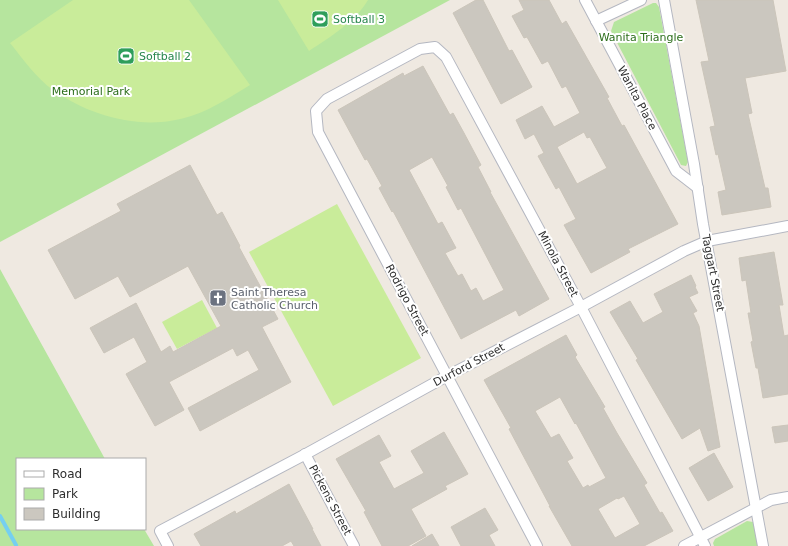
<svg xmlns="http://www.w3.org/2000/svg" width="788" height="546" font-family="'DejaVu Sans',sans-serif">
	<style>
		.green { fill: #b6e59e }
		.pitch { fill: #c9ec9a }
		.lines { fill: none; stroke-linecap: round; stroke-linejoin: round }
		.stream { stroke: #75cff0; stroke-width: 4 }
		.building { fill: #cbc7bf; stroke: #cbc5ba; fill-rule: evenodd }
		.street-casing { stroke: #b4b7c1; stroke-width: 12 }
		.street { stroke: #fff; stroke-width: 10 }
		.labels { text-anchor: middle; dominant-baseline: central; stroke-width: 4; stroke-linejoin: round; paint-order: stroke }
		.leisure-label { font-size: 11px; fill: #27864d; stroke: #fff; text-anchor: start }
		.park-label { font-size: 11px; fill: #2c6e1b; stroke: #fff }
		.street-label { font-size: 11px; fill: #2e2e2e; stroke: #fff }
		.worship-label { font-size: 11px; fill: #5b616d; stroke: #fff; text-anchor: start }
	</style>
	<rect width="100%" height="100%" fill="#efe9e1"/>
	<g class="green">
		<polygon points="0,0 450,0 0,242"/>
		<polygon points="653,3 656,3 659,7 688,162 686,166 681,165 679,161 611,31 614,22"/>
		<polygon points="0,269 105,459 17,459 17,529 144,529 154,546 0,546"/>
		<polygon points="747,521 753,522 756,527 759,546 714,546 713,543 715,539"/>
	</g>
	<g class="pitch">
		<path d="M73,0h116l61,85c-18,11 -36,23 -56,30 -47,17 -101,3 -141,-25 -17,-12 -30,-31 -43,-47z"/>
		<path d="M278,0h90c-13,22 -38,37 -59,51z"/>
		<polygon points="337,204 421,358 333,406 249,252"/>
		<polygon points="202,300 217,328 177,349 162,322"/>
	</g>
	<g class="lines">
		<polyline class="stream" points="0,516 16,545"/>
	</g>
	<g class="building">
		<polygon points="476,0 483,0 509,51 512,50 532,87 501,104 453,13"/>
		<path d="M519,0h30l13,24 4,-3 43,76 -2,1 15,28 2,-1 54,99 -50,25 2,3 -39,21 -27,-48 12,-6 -17,-32 -3,2 -18,-33 6,-3 -10,-19 -9,5 -9,-19 26,-14 12,21 26,-14 -14,-27 -4,2 -14,-27 -6,3 -15,-27 -3,1 -12,-22 12,-6zM584,132l3,6 3,-1 17,31 -30,16 -20,-37z"/>
		<polygon points="696,0 773,0 786,71 745,78 752,113 748,114 765,188 768,188 771,207 722,215 718,192 726,190 718,154 716,155 710,127 715,126 701,62 709,61"/>
		<path d="M423,66l27,49 3,-2 11,20 17,32 -3,2 13,25h-1l59,107 -30,17 -3,-6 -55,29 -68,-128 -1,1 -13,-24 3,-2 -15,-27 -2,1 -27,-50 65,-37 1,3zM432,157l16,29 -2,1 12,23 3,-2 43,82 -21,11 -7,-13 -5,3 -9,-17 -4,2 -13,-23 11,-5 -14,-26 -4,2 -29,-54z"/>
		<polygon points="190,165 217,215 222,212 240,246 239,247 278,319 262,327 291,382 200,431 188,408 259,370 248,350 237,356 233,348 169,382 184,410 155,426 126,374 147,362 134,337 104,353 90,328 136,303 161,352 170,346 173,352 221,326 188,266 130,297 118,276 75,299 48,250 121,211 117,204"/>
		<polygon points="774,252 783,305 779,305 784,336 788,335 788,394 763,398 758,368 756,368 751,342 753,341 748,313 751,313 746,280 742,281 739,258"/>
		<polygon points="691,275 696,286 695,287 698,293 689,297 697,311 693,313 699,326 720,447 708,451 700,428 682,439 636,360 638,359 610,312 630,301 643,323 663,312 654,294"/>
		<path d="M566,335l11,20 -2,2 30,50 -2,1 14,25 30,50 -3,2 16,28 2,-1 11,19 -29,15h-72l-23,-40h1l-41,-77 2,-1 -27,-48zM560,397l15,27 1,-1 30,55 -17,9 -1,-2 -5,3 -16,-27 6,-3 -14,-24 -8,4 -16,-27zM624,496l16,28 -25,14 -17,-29 19,-11 1,1z"/>
		<polygon points="788,425 788,441 775,443 772,427"/>
		<polygon points="444,432 468,474 445,486 447,489 411,509 426,536 408,546 382,546 364,512 366,511 336,459 379,435 391,456 379,462 394,489 424,473 411,451"/>
		<polygon points="714,453 733,487 708,501 689,468"/>
		<polygon points="289,484 313,529 312,529 321,546 294,546 291,541 282,546 201,546 194,534 235,511 236,514"/>
		<polygon points="485,508 498,530 489,535 495,546 461,546 451,527"/>
		<polygon points="432,534 439,546 412,546"/>
	</g>
	<g class="lines">
		<g class="street-casing">
			<g id="street">
				<polyline points="585,0 676,171 698,188"/>
				<polyline points="664,0 694,164 703,224 763,546"/>
				<polyline points="596,21 641,0"/>
				<polyline points="305,454 354,546"/>
				<polyline points="168,546 160,531 304,455 447,376 581,307 684,251 707,241 788,226"/>
				<polyline points="537,546 318,132 316,111 327,99 420,49 435,47 446,57 581,307 705,546"/>
				<polyline points="684,546 771,500 788,497"/>
			</g>
		</g>
		<use href="#street" class="street"/>
	</g>
	<defs>
		<g id="stadium-square" transform="scale(0.9)"><rect x="-9" y="-9" width="18" height="18" rx="4" fill="#2e9e5b" stroke="#fff"/><path d="M0-5a6.5 5 0 1 0 0 10a6.5 5 0 1 0 0-10ZM-3.5-1.8h7v3.6h-7Z" fill="#fff"/></g>
		<g id="church-square" transform="scale(0.9)"><rect x="-9" y="-9" width="18" height="18" rx="4" fill="#6b7280" stroke="#fff"/><path d="M-1.2-6h2.4v3.5h3.3v2.4h-3.3V6h-2.4V-.1h-3.3v-2.4h3.3Z" fill="#fff"/></g>
	</defs>
	<g fill-rule="evenodd">
		<use href="#stadium-square" x="320" y="19"/>
		<use href="#stadium-square" x="126" y="56"/>
		<use href="#church-square" x="218" y="298"/>
	</g>
	<g class="labels">
		<g class="leisure-label">
			<text x="333" y="19">Softball 3</text>
			<text x="139" y="56">Softball 2</text>
		</g>
		<g class="park-label">
			<text x="641" y="37">Wanita Triangle</text>
			<text x="91" y="91">Memorial Park</text>
		</g>
		<g class="street-label">
			<text transform="translate(637 98) rotate(62)">Wanita Place</text>
			<text transform="translate(558 264) rotate(62)">Minola Street</text>
			<text transform="translate(713 273) rotate(79)">Taggart Street</text>
			<text transform="translate(407 300) rotate(62)">Rodrigo Street</text>
			<text transform="translate(469 365) rotate(-28)">Durford Street</text>
			<text transform="translate(330 500) rotate(62)">Pickens Street</text>
		</g>
		<g class="worship-label">
			<text x="231" y="292">Saint Theresa<tspan x="231" dy="13">Catholic Church</tspan></text>
		</g>
	</g>
	<rect x="16" y="458" width="130" height="72" fill="#ffffff" stroke="#ababab"/>
	<rect x="24" y="471" width="20" height="6" fill="#ffffff" stroke="#ababab"/>
	<text x="52" y="478" font-size="12" fill="#2e2e2e">Road</text>
	<rect x="24" y="488" width="20" height="12" fill="#b6e59e" stroke="#ababab"/>
	<text x="52" y="498" font-size="12" fill="#2e2e2e">Park</text>
	<rect x="24" y="508" width="20" height="12" fill="#cbc7bf" stroke="#ababab"/>
	<text x="52" y="518" font-size="12" fill="#2e2e2e">Building</text>
</svg>
